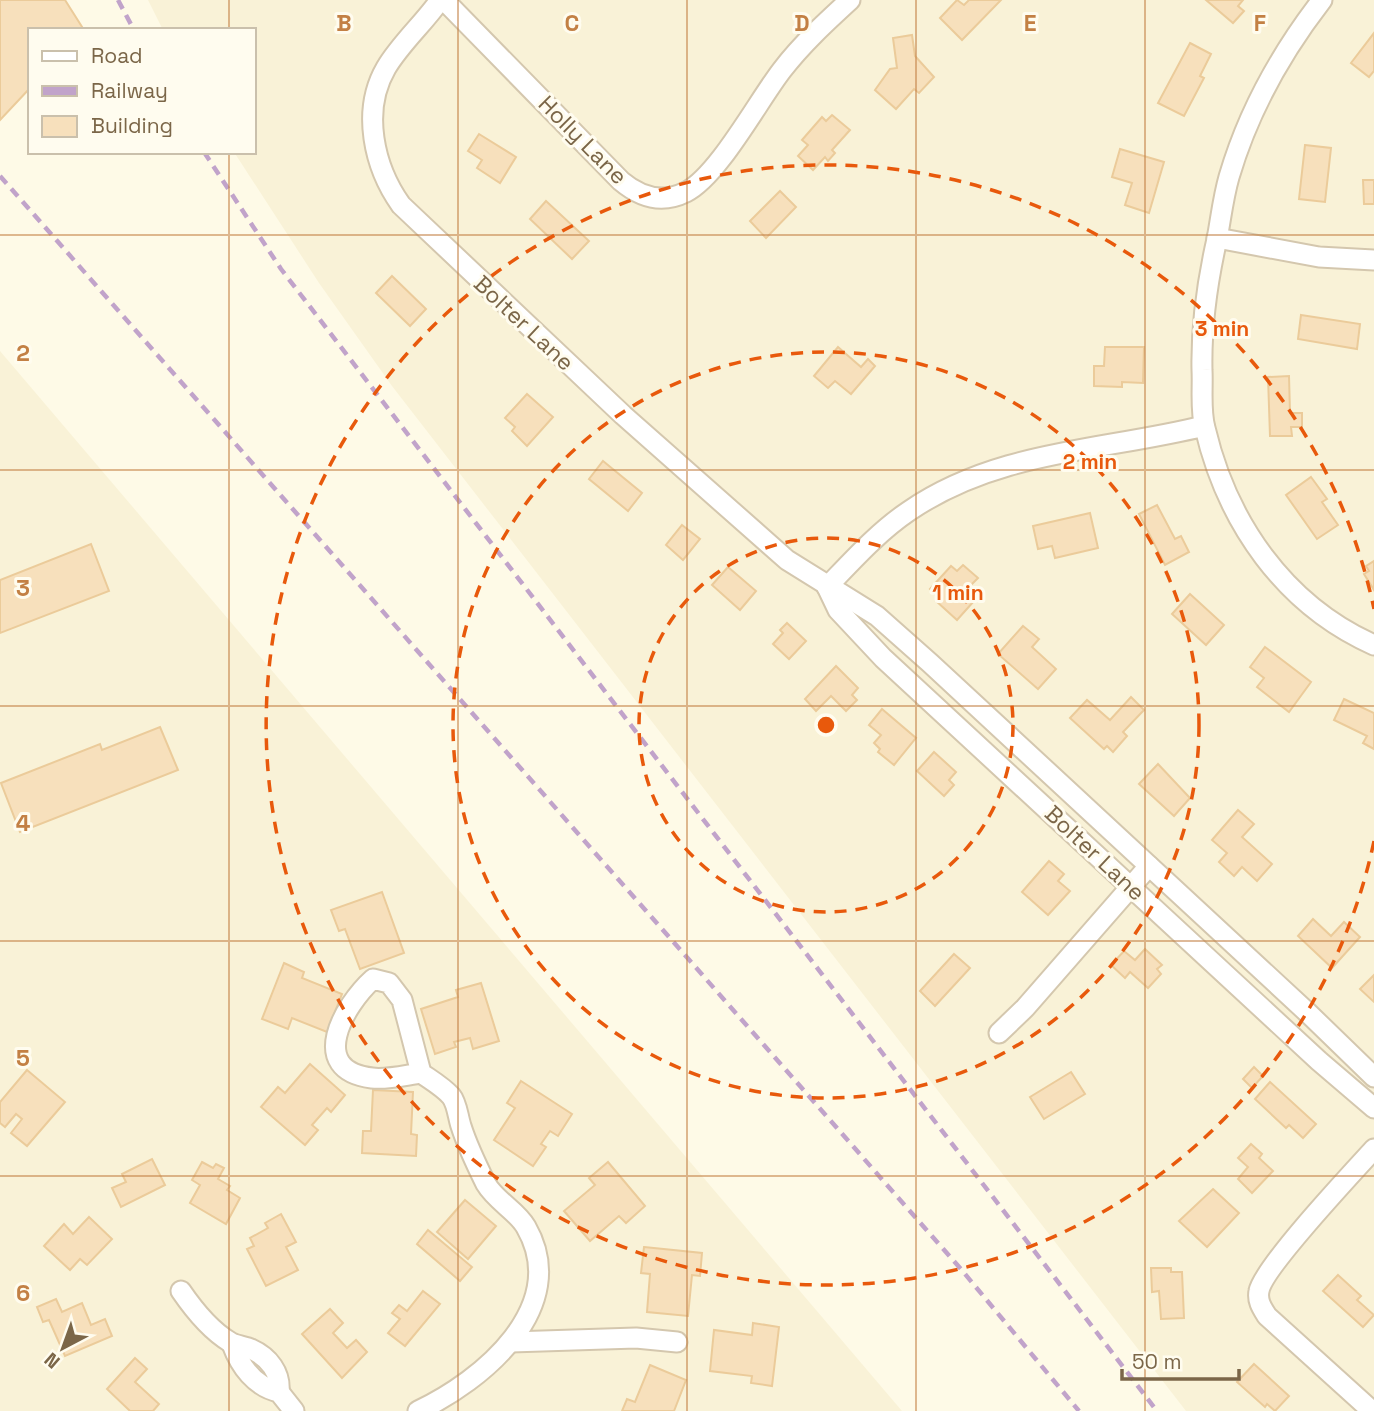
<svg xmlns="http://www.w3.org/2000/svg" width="1374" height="1411" font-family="'Space Grotesk',sans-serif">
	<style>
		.residential { fill: #f9f2d7 }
		.building { fill: #f7e0bc; stroke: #ebcb9a; stroke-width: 2 }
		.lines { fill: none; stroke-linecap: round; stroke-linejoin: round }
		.street-casing { stroke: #d4c7ae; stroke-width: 23 }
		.street { stroke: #fff; stroke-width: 19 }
		.rail { stroke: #c1a3ca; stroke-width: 4.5; stroke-dasharray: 10 7; stroke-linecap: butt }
		.grid { fill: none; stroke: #c38044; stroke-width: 2; stroke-opacity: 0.55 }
		.ring { fill: none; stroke: #e8590c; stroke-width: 3.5; stroke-dasharray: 12 9 }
		.labels { text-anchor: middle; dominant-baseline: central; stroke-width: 6; stroke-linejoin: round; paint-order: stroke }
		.street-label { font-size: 23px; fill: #7b6648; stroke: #fffcef }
		.grid-label { font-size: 23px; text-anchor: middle; font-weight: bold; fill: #c38044; stroke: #fffcef; stroke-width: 6; stroke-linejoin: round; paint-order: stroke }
		.centre { fill: #e8590c; stroke: #fffcef; stroke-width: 3.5 }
		.ring-label { font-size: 21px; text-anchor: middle; font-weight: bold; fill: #e8590c; stroke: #fffcef; stroke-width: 6; stroke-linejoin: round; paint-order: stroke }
	</style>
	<rect width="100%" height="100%" fill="#fefae7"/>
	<g class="residential">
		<polygon points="148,0 1374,0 1374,1411 1186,1411 392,386 319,283 234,152 254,152 254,30 163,30"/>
		<polygon points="0,351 902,1411 0,1411"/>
	</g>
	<g class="building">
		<polygon points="0,0 65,0 84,30 30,30 30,88 0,120"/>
		<polygon points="957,0 964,5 969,0 1001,0 962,40 940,18"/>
		<polygon points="1206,0 1243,0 1238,6 1244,11 1233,23"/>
		<polygon points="1374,33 1374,71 1369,77 1351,63"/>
		<polygon points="912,35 915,56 934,77 919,93 914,89 896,109 875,90 890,69 897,68 893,38"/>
		<polygon points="1190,43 1211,54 1200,76 1204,78 1184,116 1158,103"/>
		<polygon points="832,115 850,130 832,150 835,153 828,161 825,157 813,170 798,156 808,145 802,140 822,117 826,121"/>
		<polygon points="479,134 516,157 500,183 477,168 482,160 468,151"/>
		<polygon points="1305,145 1331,148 1325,202 1299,199"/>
		<polygon points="1120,149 1164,162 1149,213 1125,205 1132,183 1112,177"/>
		<polygon points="1363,180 1374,180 1374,204 1364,204"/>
		<polygon points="780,191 796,207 766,238 750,221"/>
		<polygon points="546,201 589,241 572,259 530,219"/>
		<polygon points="392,276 426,309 410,326 376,293"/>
		<polygon points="1301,315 1360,324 1357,349 1298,339"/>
		<polygon points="838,347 861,367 868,359 875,366 851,394 835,381 828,388 814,376"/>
		<polygon points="1105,347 1144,347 1143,383 1122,382 1122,387 1094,386 1094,366 1104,366"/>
		<polygon points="1289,376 1290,413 1302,413 1302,427 1291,427 1292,436 1270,436 1268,377"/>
		<polygon points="527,394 553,417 527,446 512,431 515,427 505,418"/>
		<polygon points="603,461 642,493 628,511 589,479"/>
		<polygon points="1311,477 1327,499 1322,502 1338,525 1317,539 1286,495"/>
		<polygon points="1157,505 1175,539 1181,536 1189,552 1165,565 1139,514"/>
		<polygon points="1090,513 1098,548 1055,558 1052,546 1038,549 1033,526"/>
		<polygon points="682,525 700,539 683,560 666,545"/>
		<polygon points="91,544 109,591 0,633 0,580"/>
		<polygon points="1374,561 1374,590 1364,574 1369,571 1366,566"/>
		<polygon points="963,565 978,578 964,592 974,601 957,620 936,601 939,598 930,589 951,566 957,571"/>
		<polygon points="728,567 756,591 740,610 712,585"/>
		<polygon points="1190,594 1224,625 1206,645 1172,614"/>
		<polygon points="787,623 806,641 789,659 773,644 783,633 780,630"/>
		<polygon points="1023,626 1039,639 1032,647 1056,669 1038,689 998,654"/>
		<polygon points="1265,647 1311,682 1289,712 1257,687 1264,678 1250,667"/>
		<polygon points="836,666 858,688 852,695 857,700 846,711 831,696 816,711 805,699"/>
		<polygon points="1131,697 1144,710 1123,732 1127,736 1113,752 1107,746 1104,749 1070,718 1087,700 1110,720"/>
		<polygon points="1344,699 1374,713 1374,749 1363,743 1367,736 1334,720"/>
		<polygon points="882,709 916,738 894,765 878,752 880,749 874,743 881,735 869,725"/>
		<polygon points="160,727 178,770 20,832 1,783 100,744 102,750"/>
		<polygon points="934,752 956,772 949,780 954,785 944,796 917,771"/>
		<polygon points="1158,764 1190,798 1174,816 1139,784"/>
		<polygon points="1238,810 1254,824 1242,837 1272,864 1257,881 1242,867 1234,876 1219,862 1227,853 1212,840"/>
		<polygon points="1049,861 1064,874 1058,881 1070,891 1048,915 1022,892"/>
		<polygon points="382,892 404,953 360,969 345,929 339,931 331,910"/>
		<polygon points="1313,919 1331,936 1344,922 1360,937 1332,968 1298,936"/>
		<polygon points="1145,949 1162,965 1157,969 1161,974 1148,988 1130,972 1125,978 1111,965 1124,951 1135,960"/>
		<polygon points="954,954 970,968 935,1006 920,991"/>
		<polygon points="284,963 304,972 302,978 342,994 327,1032 292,1018 288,1029 262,1019"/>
		<polygon points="1374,975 1374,1002 1360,989"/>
		<polygon points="481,983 499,1041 473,1049 470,1038 454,1042 456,1047 435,1054 421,1009 458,997 456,990"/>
		<polygon points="310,1064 345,1095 331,1112 327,1108 312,1125 318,1130 305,1145 261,1107 278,1087 285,1093"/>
		<polygon points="1254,1067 1263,1076 1252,1088 1243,1079"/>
		<polygon points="27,1070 65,1102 27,1146 11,1133 22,1119 16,1114 5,1127 0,1123 0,1102"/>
		<polygon points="1071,1072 1085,1094 1044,1119 1030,1097"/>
		<polygon points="521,1081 572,1114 558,1136 550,1131 541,1144 546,1147 533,1166 494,1140 515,1108 507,1103"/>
		<polygon points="1270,1082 1316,1124 1303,1138 1289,1125 1286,1128 1255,1099"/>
		<polygon points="373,1090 413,1092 411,1134 417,1135 416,1156 362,1153 363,1131 371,1131"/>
		<polygon points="1251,1144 1262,1154 1259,1158 1273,1171 1252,1193 1238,1179 1248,1167 1238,1158"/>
		<polygon points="152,1159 165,1185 121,1207 112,1188 126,1182 122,1174"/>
		<polygon points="202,1162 213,1168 216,1164 224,1168 218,1179 230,1186 227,1190 240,1198 226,1224 190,1203 200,1185 192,1180"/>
		<polygon points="608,1162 645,1206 626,1223 619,1216 590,1241 564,1211 595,1185 589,1178"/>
		<polygon points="1213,1189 1239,1213 1207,1247 1179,1221"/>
		<polygon points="465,1200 496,1226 468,1259 437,1232"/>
		<polygon points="281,1214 296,1242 286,1247 298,1270 266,1286 247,1249 254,1246 250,1238 268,1228 265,1223"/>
		<polygon points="89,1217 112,1239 87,1265 80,1259 70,1270 44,1246 64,1224 73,1234"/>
		<polygon points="428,1230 472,1267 460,1281 417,1244"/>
		<polygon points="644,1247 702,1253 700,1276 692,1275 688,1316 647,1312 650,1274 641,1273"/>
		<polygon points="1151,1268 1171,1268 1171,1272 1182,1272 1184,1318 1161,1319 1159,1291 1152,1292"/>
		<polygon points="1338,1275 1361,1296 1357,1300 1374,1315 1363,1327 1323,1291"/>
		<polygon points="423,1291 440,1304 405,1346 388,1333 400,1319 392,1313 399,1305 407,1311"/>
		<polygon points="56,1299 62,1312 82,1303 91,1325 105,1319 112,1336 65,1356 49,1320 43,1322 37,1307"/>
		<polygon points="330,1309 343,1323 333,1333 347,1348 356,1340 367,1352 342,1378 302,1334"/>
		<polygon points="753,1323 779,1327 772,1386 751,1383 752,1376 710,1371 714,1330 752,1335"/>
		<polygon points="135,1358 147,1369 135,1382 159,1404 153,1411 130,1411 107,1389"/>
		<polygon points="1254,1364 1289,1396 1275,1411 1267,1404 1265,1407 1237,1382"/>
		<polygon points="650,1365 686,1380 674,1411 622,1411 627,1399 635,1402"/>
	</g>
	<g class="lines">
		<g class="street-casing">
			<g id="street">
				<path d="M440,0c-16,23 -40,44 -54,68 -25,43 -12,99 15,137l222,210 164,145 90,56 53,47 378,350 66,64"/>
				<path d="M444,0l177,181c19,16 41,23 65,11 32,-16 72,-91 96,-122 20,-26 44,-48 68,-70"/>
				<path d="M1322,0c-41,53 -74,112 -93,177 -6,21 -8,41 -12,62 -10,44 -16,85 -15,131 1,18 -2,40 3,58 22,94 79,177 169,217"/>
				<polyline points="1217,238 1319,257 1374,260"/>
				<polyline points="827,587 838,610 883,658 1319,1061 1374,1108"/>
				<path d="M827,587c26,-27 51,-55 82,-76 89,-61 194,-60 295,-85"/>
				<polyline points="999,1033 1025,1008 1149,866"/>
				<path d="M181,1291c13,19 29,39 49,51 6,4 15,4 21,7 18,8 30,24 28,43"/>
				<polyline points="511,1342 636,1338 677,1342"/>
				<path d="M232,1344c8,22 23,43 47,48l15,19"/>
				<path d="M418,1411c64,-30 154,-104 108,-184 -9,-16 -30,-26 -40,-43 -9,-18 -19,-39 -25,-58 -3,-9 -4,-23 -10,-30 -8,-9 -20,-16 -30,-23 -15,2 -34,7 -49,5 -66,-8 -28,-73 1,-99l16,4 13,17 19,73"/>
				<path d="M1372,1411l-105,-95c-5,-8 -10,-15 -8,-25 4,-23 94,-119 115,-142"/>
			</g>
		</g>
		<use href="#street" class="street"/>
		<g class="rail">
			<polyline points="118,0 134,30"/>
			<polyline points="204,152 281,269 1157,1411"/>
			<polyline points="0,176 960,1268 1079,1411"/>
		</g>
	</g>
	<path class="grid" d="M229,0v30M458,0v1411M687,0v1411M916,0v1411M1145,0v1411M229,152v1259M0,235h1374M0,470h1374M0,706h1374M0,941h1374M0,1176h1374"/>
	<g class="ring">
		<circle cx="826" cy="725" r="187"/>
		<circle cx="826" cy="725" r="373"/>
		<path d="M1374 841A560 560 0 1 1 1374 609"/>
	</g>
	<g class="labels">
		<g class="street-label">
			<text transform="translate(583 140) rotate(45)">Holly Lane</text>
			<text transform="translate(524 323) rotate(43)">Bolter Lane</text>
			<text transform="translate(1095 853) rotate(43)">Bolter Lane</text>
		</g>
	</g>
	<g class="grid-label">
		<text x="344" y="31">B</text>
		<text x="572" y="31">C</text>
		<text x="802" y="31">D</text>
		<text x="1030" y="31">E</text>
		<text x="1260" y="31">F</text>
		<text x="23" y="361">2</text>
		<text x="23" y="596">3</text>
		<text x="23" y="831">4</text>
		<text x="23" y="1066">5</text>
		<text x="23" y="1301">6</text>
	</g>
	<circle cx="826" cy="725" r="10" class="centre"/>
	<g class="ring-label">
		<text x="1222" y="336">3 min</text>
		<text x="1090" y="469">2 min</text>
		<text x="958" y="600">1 min</text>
	</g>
	<rect x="28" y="28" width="228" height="126" fill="#fffcef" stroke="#cac0ac" stroke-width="2"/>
	<rect x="42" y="51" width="35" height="10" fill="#ffffff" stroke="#cac0ac" stroke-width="2"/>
	<text x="91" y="63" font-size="21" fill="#7b6648">Road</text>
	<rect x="42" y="86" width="35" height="10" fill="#c1a3ca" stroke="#cac0ac" stroke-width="2"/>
	<text x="91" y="98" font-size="21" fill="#7b6648">Railway</text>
	<rect x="42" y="116" width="35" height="21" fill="#f7e0bc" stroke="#cac0ac" stroke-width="2"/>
	<text x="91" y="133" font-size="21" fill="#7b6648">Building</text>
	<g transform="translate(63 1348) rotate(221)" stroke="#fffcef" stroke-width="5" paint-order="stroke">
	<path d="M0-5L12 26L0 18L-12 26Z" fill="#7b6648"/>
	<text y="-10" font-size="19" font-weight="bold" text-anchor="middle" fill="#7b6648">N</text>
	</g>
	<path d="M1122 1369v10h117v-10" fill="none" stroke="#7b6648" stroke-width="3.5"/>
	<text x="1132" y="1369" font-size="21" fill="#7b6648" stroke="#fffcef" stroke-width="5" paint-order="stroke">50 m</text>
</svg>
